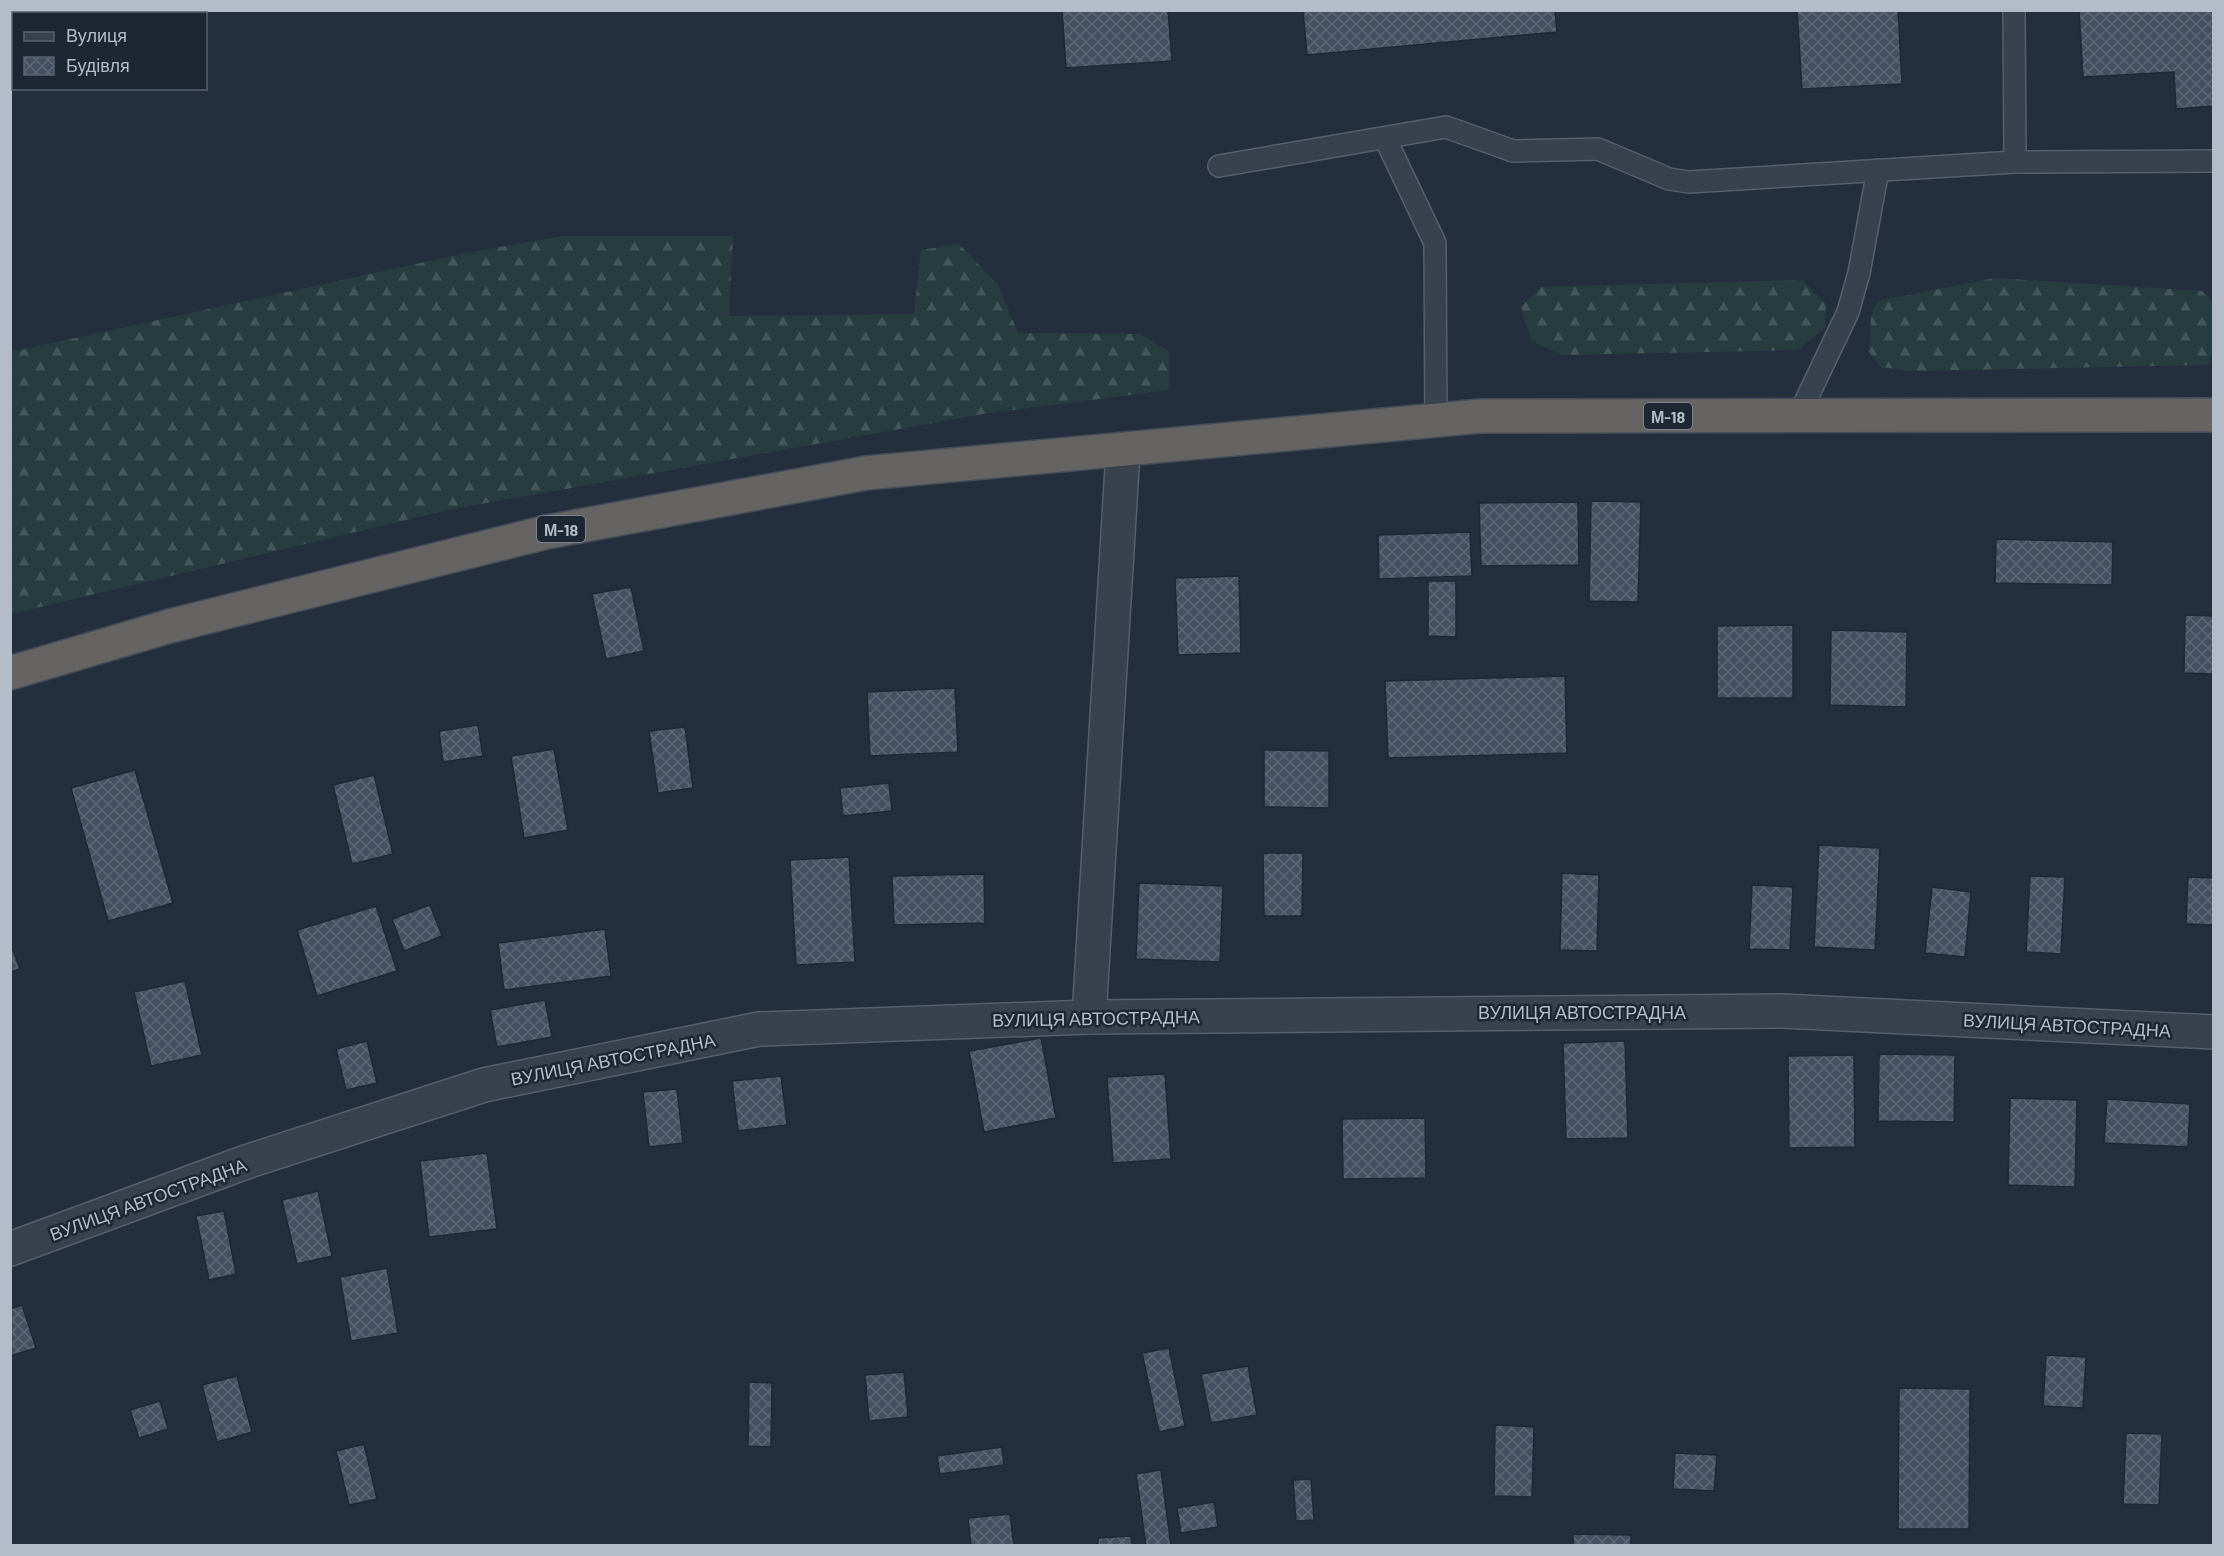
<svg xmlns="http://www.w3.org/2000/svg" width="2224" height="1556" font-family="Barlow,sans-serif">
	<style>
		.forest { fill: url(#forest-firs) }
		.building { fill: url(#building-cross-hatch); stroke: #1f2835; stroke-width: 1.5 }
		.lines { fill: none; stroke-linecap: round; stroke-linejoin: round }
		.service-casing { stroke: #565f6c; stroke-width: 24 }
		.minor-casing { stroke: #565f6c; stroke-width: 36 }
		.trunk-casing { stroke: #434c59; stroke-width: 36 }
		.service { stroke: #38414e; stroke-width: 21 }
		.minor { stroke: #38414e; stroke-width: 33 }
		.trunk { stroke: #656462; stroke-width: 33 }
		.labels { text-anchor: middle; dominant-baseline: central; stroke-width: 5; stroke-linejoin: round; paint-order: stroke }
		.shield { fill: #1d2633; stroke: #878f9c; stroke-width: 1.5 }
		.shield-label { font-size: 16px; font-weight: bold; fill: #b4bcc9 }
		.street-label { font-size: 18px; fill: #b4bcc9; stroke: #1d2633 }
	</style>
	<defs>
		<pattern id="forest-firs" width="22" height="20" patternUnits="userSpaceOnUse" patternTransform="scale(1.5)"><rect width="22" height="20" fill="#263c3f"/><path d="M5 1l3.5 6h-7zM16 11l3.5 6h-7z" fill="#435659"/></pattern>
		<pattern id="building-cross-hatch" width="8" height="8" patternUnits="userSpaceOnUse" patternTransform="scale(1.5)"><rect width="8" height="8" fill="#455162"/><path d="M0 0l8 8M0 8l8-8" fill="none" stroke="#5d6877"/></pattern>
	</defs>
	<rect width="100%" height="100%" fill="#242f3e"/>
	<g class="forest">
		<polygon points="563,236 733,236 729,316 914,314 921,250 959,244 998,285 1018,333 1140,334 1169,351 1169,390 983,414 448,510 11,614 11,352 466,253"/>
		<polygon points="1995,278 2202,291 2213,303 2213,353 2207,365 1909,371 1881,367 1869,352 1871,316 1878,301"/>
		<polygon points="1802,280 1826,304 1825,328 1798,350 1562,355 1531,341 1521,307 1541,287"/>
	</g>
	<g class="building">
		<polygon points="1062,10 1168,10 1172,61 1066,68"/>
		<polygon points="1303,10 1555,10 1557,32 1307,55"/>
		<polygon points="1797,10 1898,10 1902,84 1802,89"/>
		<polygon points="2079,10 2214,10 2214,106 2176,109 2174,72 2083,77"/>
		<polygon points="1591,501 1641,502 1638,602 1589,601"/>
		<polygon points="1578,502 1579,565 1481,566 1479,503"/>
		<polygon points="1470,532 1472,576 1379,579 1378,535"/>
		<polygon points="1996,539 2113,542 2112,585 1995,583"/>
		<polygon points="1239,576 1241,653 1178,655 1175,578"/>
		<polygon points="1428,581 1456,581 1456,637 1428,636"/>
		<polygon points="631,587 644,651 606,659 592,594"/>
		<polygon points="2185,615 2214,616 2214,674 2184,673"/>
		<polygon points="1793,625 1793,698 1717,698 1717,626"/>
		<polygon points="1831,630 1907,632 1906,707 1830,705"/>
		<polygon points="1565,676 1567,753 1388,758 1385,681"/>
		<polygon points="955,688 958,752 870,756 867,692"/>
		<polygon points="478,725 483,756 443,762 439,731"/>
		<polygon points="685,727 693,788 658,793 649,731"/>
		<polygon points="554,749 568,830 524,838 511,756"/>
		<polygon points="1264,750 1329,751 1329,808 1264,807"/>
		<polygon points="135,770 173,903 108,921 71,788"/>
		<polygon points="374,775 393,854 352,864 333,785"/>
		<polygon points="889,783 892,811 843,816 840,788"/>
		<polygon points="1819,845 1880,848 1875,950 1814,947"/>
		<polygon points="1263,853 1303,853 1302,916 1264,916"/>
		<polygon points="849,857 855,962 796,965 790,860"/>
		<polygon points="1562,873 1599,875 1597,951 1560,950"/>
		<polygon points="984,874 985,923 894,925 892,876"/>
		<polygon points="2030,876 2065,877 2061,954 2026,952"/>
		<polygon points="2188,877 2214,878 2214,925 2186,924"/>
		<polygon points="1139,883 1223,886 1220,962 1136,959"/>
		<polygon points="1752,885 1793,887 1790,950 1749,949"/>
		<polygon points="1932,887 1971,892 1965,957 1925,953"/>
		<polygon points="430,905 442,936 404,951 392,919"/>
		<polygon points="376,906 397,971 317,996 297,930"/>
		<polygon points="605,929 611,976 504,990 498,943"/>
		<polygon points="10,942 20,969 10,972"/>
		<polygon points="185,981 202,1055 151,1066 134,992"/>
		<polygon points="545,1000 552,1037 497,1047 490,1010"/>
		<polygon points="1041,1038 1056,1118 984,1132 969,1051"/>
		<polygon points="367,1041 377,1083 346,1090 336,1049"/>
		<polygon points="1625,1041 1628,1138 1566,1139 1563,1043"/>
		<polygon points="1879,1054 1955,1055 1954,1122 1878,1121"/>
		<polygon points="1854,1055 1855,1147 1789,1148 1788,1056"/>
		<polygon points="1165,1074 1171,1159 1113,1163 1107,1077"/>
		<polygon points="781,1076 787,1125 738,1131 732,1081"/>
		<polygon points="677,1089 683,1143 649,1147 643,1092"/>
		<polygon points="2010,1098 2077,1100 2075,1187 2008,1185"/>
		<polygon points="2107,1099 2190,1104 2188,1147 2104,1143"/>
		<polygon points="1425,1118 1426,1178 1343,1179 1342,1119"/>
		<polygon points="487,1153 497,1229 429,1237 420,1161"/>
		<polygon points="318,1191 332,1256 297,1264 282,1200"/>
		<polygon points="224,1211 236,1274 209,1280 196,1216"/>
		<polygon points="387,1268 398,1333 351,1341 340,1277"/>
		<polygon points="22,1305 36,1348 10,1356 10,1309"/>
		<polygon points="1169,1348 1185,1426 1159,1432 1142,1353"/>
		<polygon points="2046,1355 2086,1357 2083,1408 2043,1406"/>
		<polygon points="1248,1366 1257,1415 1211,1423 1201,1374"/>
		<polygon points="904,1372 908,1417 869,1421 865,1375"/>
		<polygon points="237,1376 252,1432 217,1442 202,1385"/>
		<polygon points="749,1382 772,1383 771,1447 748,1446"/>
		<polygon points="1899,1388 1970,1389 1969,1529 1898,1529"/>
		<polygon points="160,1401 168,1429 139,1438 130,1410"/>
		<polygon points="1495,1425 1534,1427 1532,1497 1494,1496"/>
		<polygon points="2126,1433 2162,1434 2159,1505 2123,1504"/>
		<polygon points="364,1444 377,1499 349,1505 336,1451"/>
		<polygon points="1002,1447 1004,1465 940,1474 937,1456"/>
		<polygon points="1675,1453 1717,1455 1714,1491 1673,1489"/>
		<polygon points="1161,1470 1171,1546 1146,1546 1136,1474"/>
		<polygon points="1311,1479 1314,1520 1296,1521 1293,1480"/>
		<polygon points="1214,1502 1218,1527 1181,1533 1177,1508"/>
		<polygon points="1010,1514 1014,1546 971,1546 968,1518"/>
		<polygon points="1573,1534 1631,1535 1631,1546 1573,1546"/>
		<polygon points="1131,1536 1132,1546 1098,1546 1098,1538"/>
	</g>
	<g class="lines">
		<g class="service-casing">
			<g id="service">
				<polyline points="2014,10 2015,162 2214,161"/>
				<polyline points="1385,138 1435,243 1436,420"/>
				<polyline points="1219,166 1446,127 1513,151 1598,149 1669,179 1689,182 2015,162"/>
				<polyline points="1798,417 1848,312 1859,273 1878,170"/>
			</g>
		</g>
		<g class="minor-casing">
			<g id="minor">
				<polyline points="1089,1017 1123,451"/>
				<polyline points="10,1249 246,1162 484,1085 759,1029 1089,1017 1782,1011 2214,1032"/>
			</g>
		</g>
		<g class="trunk-casing">
			<polyline id="trunk" points="10,673 170,626 547,532 866,473 1481,416 2214,415"/>
		</g>
		<use href="#service" class="service"/>
		<use href="#minor" class="minor"/>
		<use href="#trunk" class="trunk"/>
	</g>
	<g class="labels">
		<g class="shield">
			<rect x="1644" y="403" width="48" height="26" rx="4.5"/>
			<rect x="537" y="516" width="48" height="26" rx="4.5"/>
		</g>
		<g class="shield-label">
			<text x="1668" y="416">М-18</text>
			<text x="561" y="529">М-18</text>
		</g>
		<g class="street-label">
			<text x="1582" y="1012">ВУЛИЦЯ АВТОСТРАДНА</text>
			<text transform="translate(1096 1018) rotate(-1)">ВУЛИЦЯ АВТОСТРАДНА</text>
			<text transform="translate(2067 1025) rotate(3)">ВУЛИЦЯ АВТОСТРАДНА</text>
			<text transform="translate(613 1059) rotate(-11)">ВУЛИЦЯ АВТОСТРАДНА</text>
			<text transform="translate(148 1199) rotate(-20)">ВУЛИЦЯ АВТОСТРАДНА</text>
		</g>
	</g>
	<rect width="2224" height="1556" fill="none" stroke="#b4bcc9" stroke-width="24"/>
	<rect x="12" y="12" width="195" height="78" fill="#1d2633" stroke="#59626f" stroke-width="1.5"/>
	<rect x="24" y="32" width="30" height="9" fill="#38414e" stroke="#59626f" stroke-width="1.5"/>
	<text x="66" y="42" font-size="18" fill="#b4bcc9">Вулиця</text>
	<rect x="24" y="57" width="30" height="18" fill="url(#building-cross-hatch)" stroke="#59626f" stroke-width="1.5"/>
	<text x="66" y="72" font-size="18" fill="#b4bcc9">Будівля</text>
</svg>
